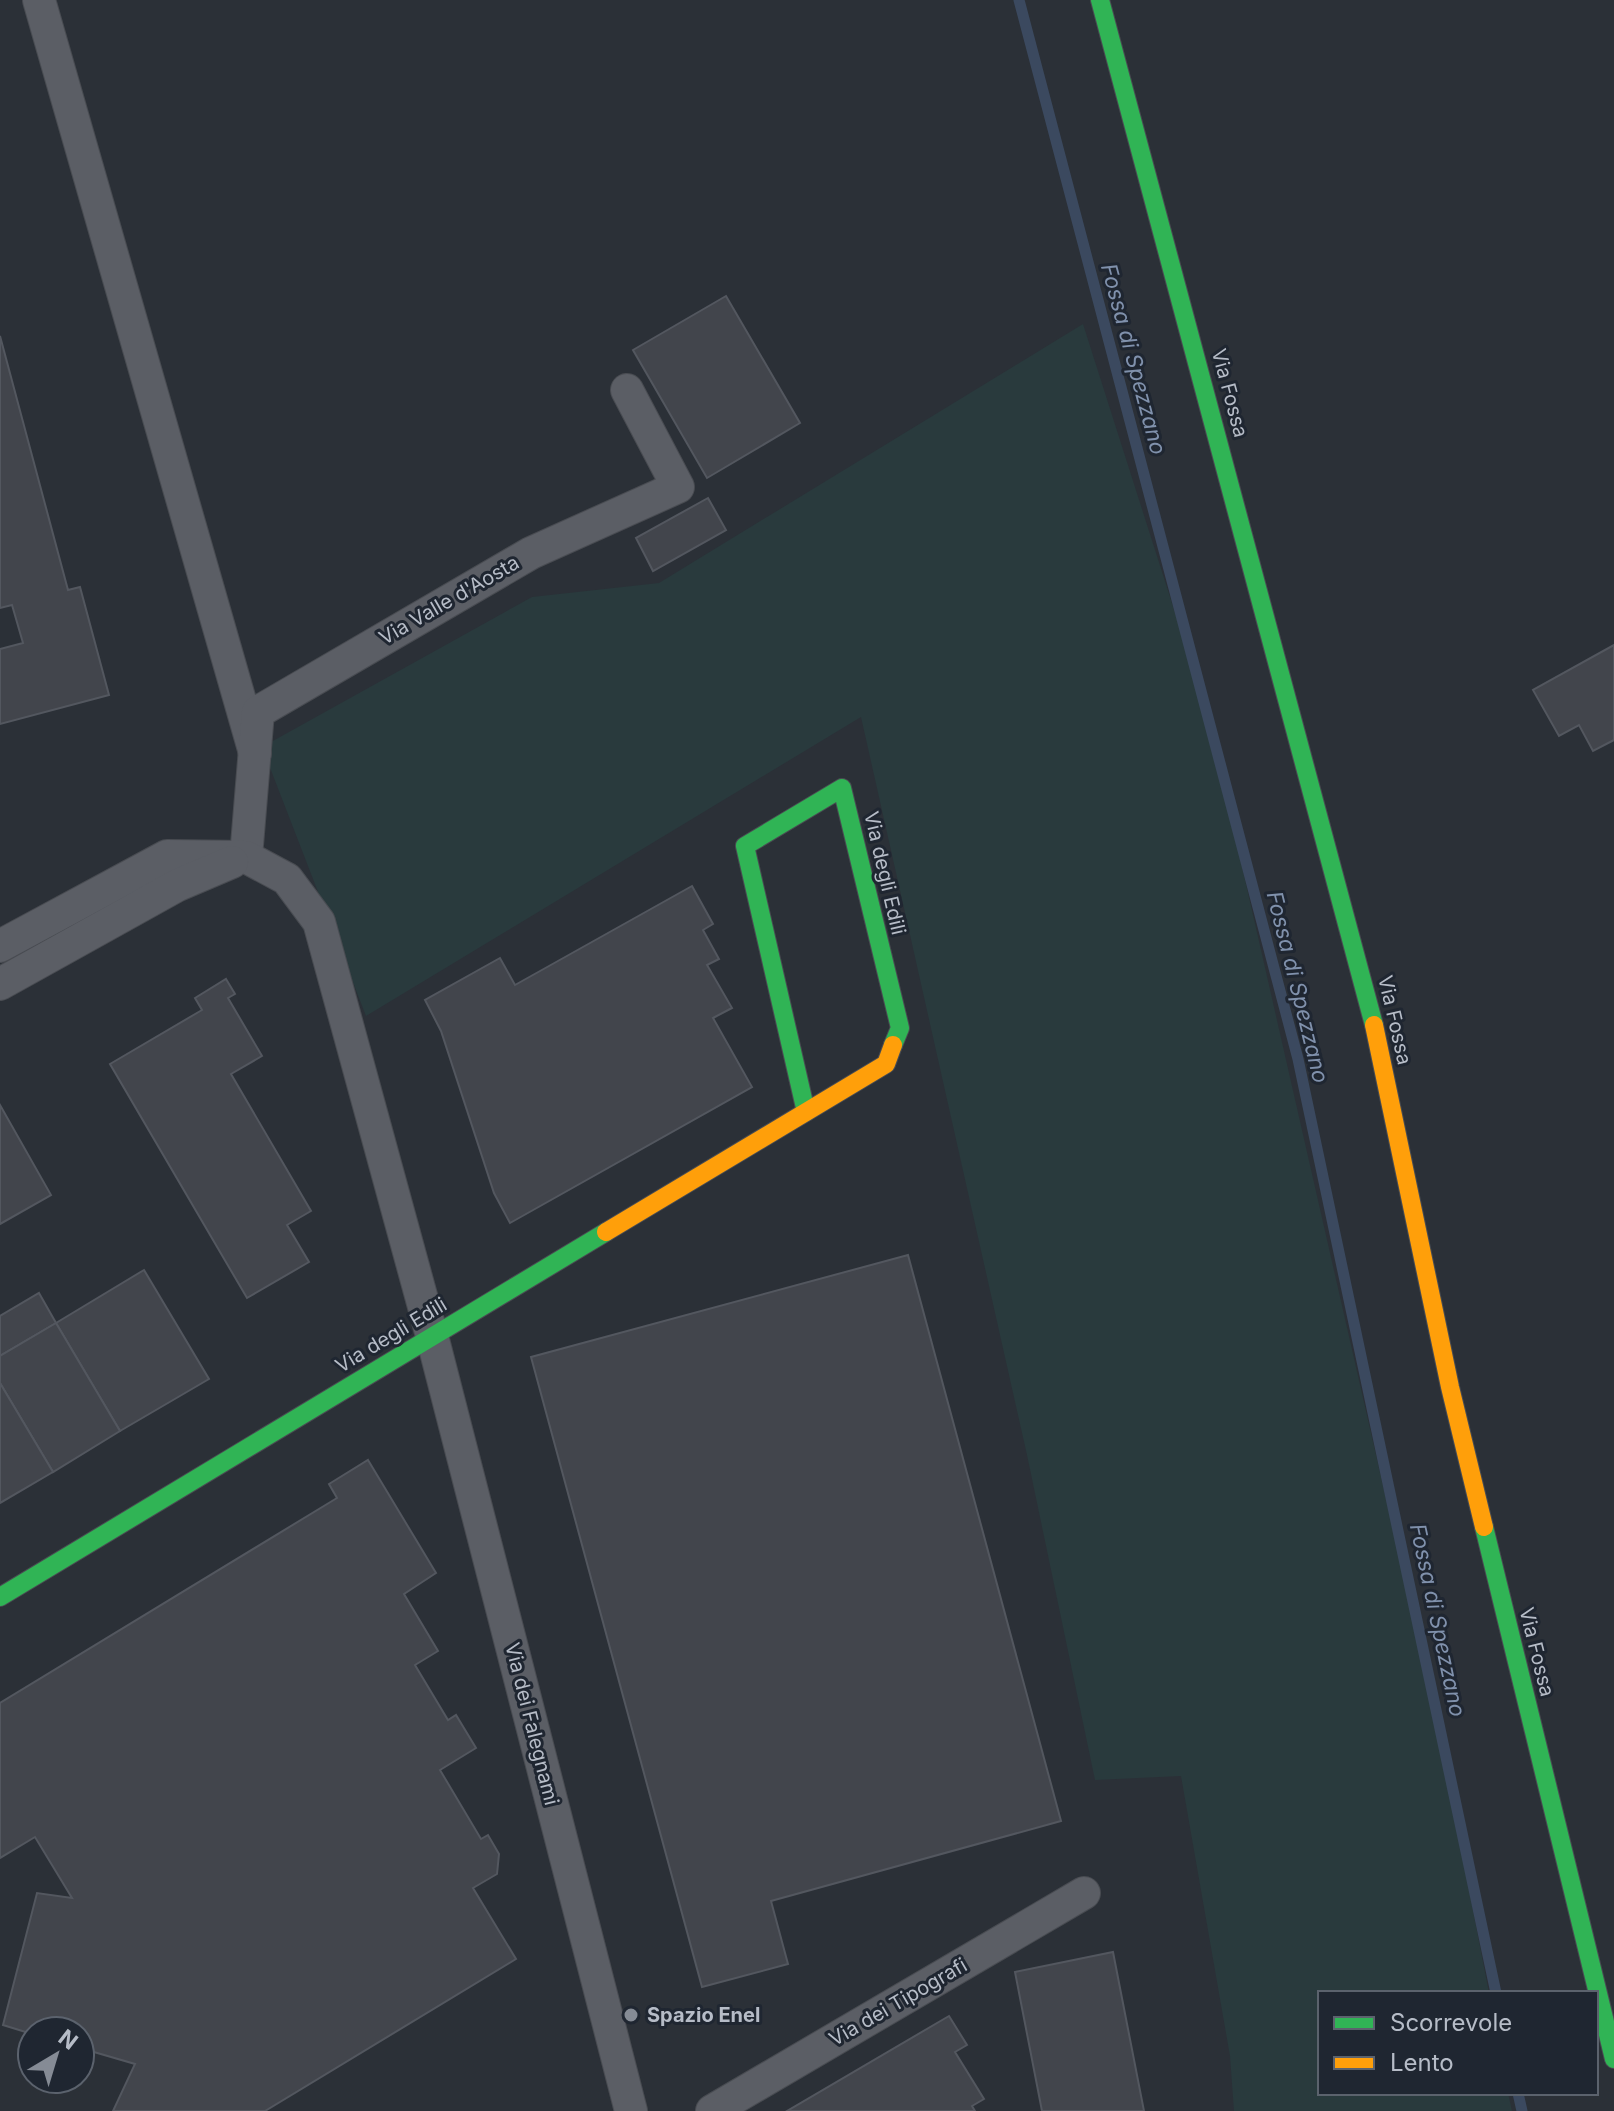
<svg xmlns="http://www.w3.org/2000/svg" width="1614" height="2111" font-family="Inter,sans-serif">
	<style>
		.green { fill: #293a3d }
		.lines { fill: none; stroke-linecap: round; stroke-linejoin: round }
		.stream { stroke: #3b495f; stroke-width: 11 }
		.building { fill: #42454c; stroke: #53575f; stroke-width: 2 }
		.street-casing { stroke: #494c52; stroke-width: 34 }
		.fast-casing { stroke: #494c52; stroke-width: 20 }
		.slow-casing { stroke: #494c52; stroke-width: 20 }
		.street { stroke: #5b5e65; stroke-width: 32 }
		.fast { stroke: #30b455; stroke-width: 18 }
		.slow { stroke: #ff9f0a; stroke-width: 18 }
		.poi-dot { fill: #858b95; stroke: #1f2631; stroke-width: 3 }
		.labels { text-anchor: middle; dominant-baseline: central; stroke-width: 6; stroke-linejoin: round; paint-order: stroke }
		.street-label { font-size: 20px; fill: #b6bcc7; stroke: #1f2631 }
		.poi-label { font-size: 20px; font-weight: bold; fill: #b6bcc7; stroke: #1f2631; text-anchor: start }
		.water-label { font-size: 22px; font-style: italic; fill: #8091ac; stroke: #1f2631 }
	</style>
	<rect width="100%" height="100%" fill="#2b3037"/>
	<polygon class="green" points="1083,324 1207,713 1435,1714 1489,1993 1320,1993 1320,2093 1508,2093 1512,2111 1234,2111 1230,2056 1181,1776 1095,1780 1027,1455 861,717 366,1016 262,747 532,597 659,583"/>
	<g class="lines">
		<g class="stream">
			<polyline points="1019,0 1298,1059 1496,1993"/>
			<polyline points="1518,2093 1522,2111"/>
		</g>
	</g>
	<g class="building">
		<polygon points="726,296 800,423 707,478 633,350"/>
		<polygon points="0,336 68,590 80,587 109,695 0,724 0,649 23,643 12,605 0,608"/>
		<polygon points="708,498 726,530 653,571 636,538"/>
		<polygon points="1614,645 1614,740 1593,751 1579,725 1559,736 1533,690"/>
		<polygon points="692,886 713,924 703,930 719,959 707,965 732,1008 713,1018 752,1087 510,1223 494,1193 441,1031 425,1000 500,958 515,985"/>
		<polygon points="226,979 235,994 228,998 262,1056 231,1074 311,1211 287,1225 309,1262 247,1298 110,1064 202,1010 195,998"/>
		<polygon points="0,1105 51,1195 0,1224"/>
		<polygon points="908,1255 1061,1821 771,1901 788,1964 702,1987 531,1357"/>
		<polygon points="144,1270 209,1379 120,1431 56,1323"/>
		<polygon points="39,1293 56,1323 0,1356 0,1316"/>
		<polygon points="56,1323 120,1431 53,1472 0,1383 0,1356"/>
		<polygon points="0,1383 53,1472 0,1503"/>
		<polygon points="368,1460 436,1573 404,1594 438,1651 415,1665 448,1720 456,1715 476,1748 440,1770 481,1839 488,1835 499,1854 497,1874 473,1888 516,1959 265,2111 113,2111 135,2064 80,2048 80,2031 32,2031 32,2034 3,2025 37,1893 72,1898 35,1837 0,1858 0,1703 337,1498 329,1484"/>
		<polygon points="1113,1952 1144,2111 1042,2111 1015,1972"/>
		<polygon points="949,2016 967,2045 955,2052 984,2099 972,2106 975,2111 787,2111"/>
	</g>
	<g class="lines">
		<g class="street-casing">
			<g id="street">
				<polyline points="39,0 255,753"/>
				<polyline points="246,857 258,712 531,553 678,487 627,390"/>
				<polyline points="0,946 167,856 246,857 287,879 319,922 432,1336 631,2111"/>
				<polyline points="0,984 178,885 232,862"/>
				<polyline points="712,2111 1084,1893"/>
			</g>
		</g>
		<g class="fast-casing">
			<g id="fast">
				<polyline points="1100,0 1374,1025"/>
				<polyline points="806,1112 745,846 842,788 900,1028 893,1045"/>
				<polyline points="1484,1527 1614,2059"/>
				<polyline points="0,1597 606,1232"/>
			</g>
		</g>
		<g class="slow-casing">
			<g id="slow">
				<polyline points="1374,1025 1450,1387 1484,1527"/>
				<polyline points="606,1232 886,1064 893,1045"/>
			</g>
		</g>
		<use href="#street" class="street"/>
		<use href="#fast" class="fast"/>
		<use href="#slow" class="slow"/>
	</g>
	<circle class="poi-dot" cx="631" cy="2015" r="8"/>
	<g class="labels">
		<g class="street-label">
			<text transform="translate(1230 393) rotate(75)">Via Fossa</text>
			<text transform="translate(449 600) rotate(-30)">Via Valle d'Aosta</text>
			<text transform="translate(885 873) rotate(77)">Via degli Edili</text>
			<text transform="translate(1395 1020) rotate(77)">Via Fossa</text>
			<text transform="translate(391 1335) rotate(-31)">Via degli Edili</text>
			<text transform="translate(1537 1652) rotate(76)">Via Fossa</text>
			<text transform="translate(532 1724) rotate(76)">Via dei Falegnami</text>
			<text transform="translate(898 2002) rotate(-30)">Via dei Tipografi</text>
		</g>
		<g class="poi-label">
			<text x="647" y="2015">Spazio Enel</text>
		</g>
		<g class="water-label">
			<text transform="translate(1134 359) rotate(75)">Fossa di Spezzano</text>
			<text transform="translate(1298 987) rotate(76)">Fossa di Spezzano</text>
			<text transform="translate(1438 1620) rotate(78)">Fossa di Spezzano</text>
		</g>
	</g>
	<rect x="1318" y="1991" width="280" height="104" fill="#1f2631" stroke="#5b626d" stroke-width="2"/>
	<rect x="1334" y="2017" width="40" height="12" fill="#30b455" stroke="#5b626d" stroke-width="2"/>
	<text x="1390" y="2031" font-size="24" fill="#b6bcc7">Scorrevole</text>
	<rect x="1334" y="2057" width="40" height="12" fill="#ff9f0a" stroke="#5b626d" stroke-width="2"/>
	<text x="1390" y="2071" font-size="24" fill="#b6bcc7">Lento</text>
	<g transform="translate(56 2055) rotate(38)"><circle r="38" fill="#1f2631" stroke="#5b626d" stroke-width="2"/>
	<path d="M0-6L14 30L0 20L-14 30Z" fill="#858b95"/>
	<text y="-12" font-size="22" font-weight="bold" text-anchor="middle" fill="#b6bcc7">N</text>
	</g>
</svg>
